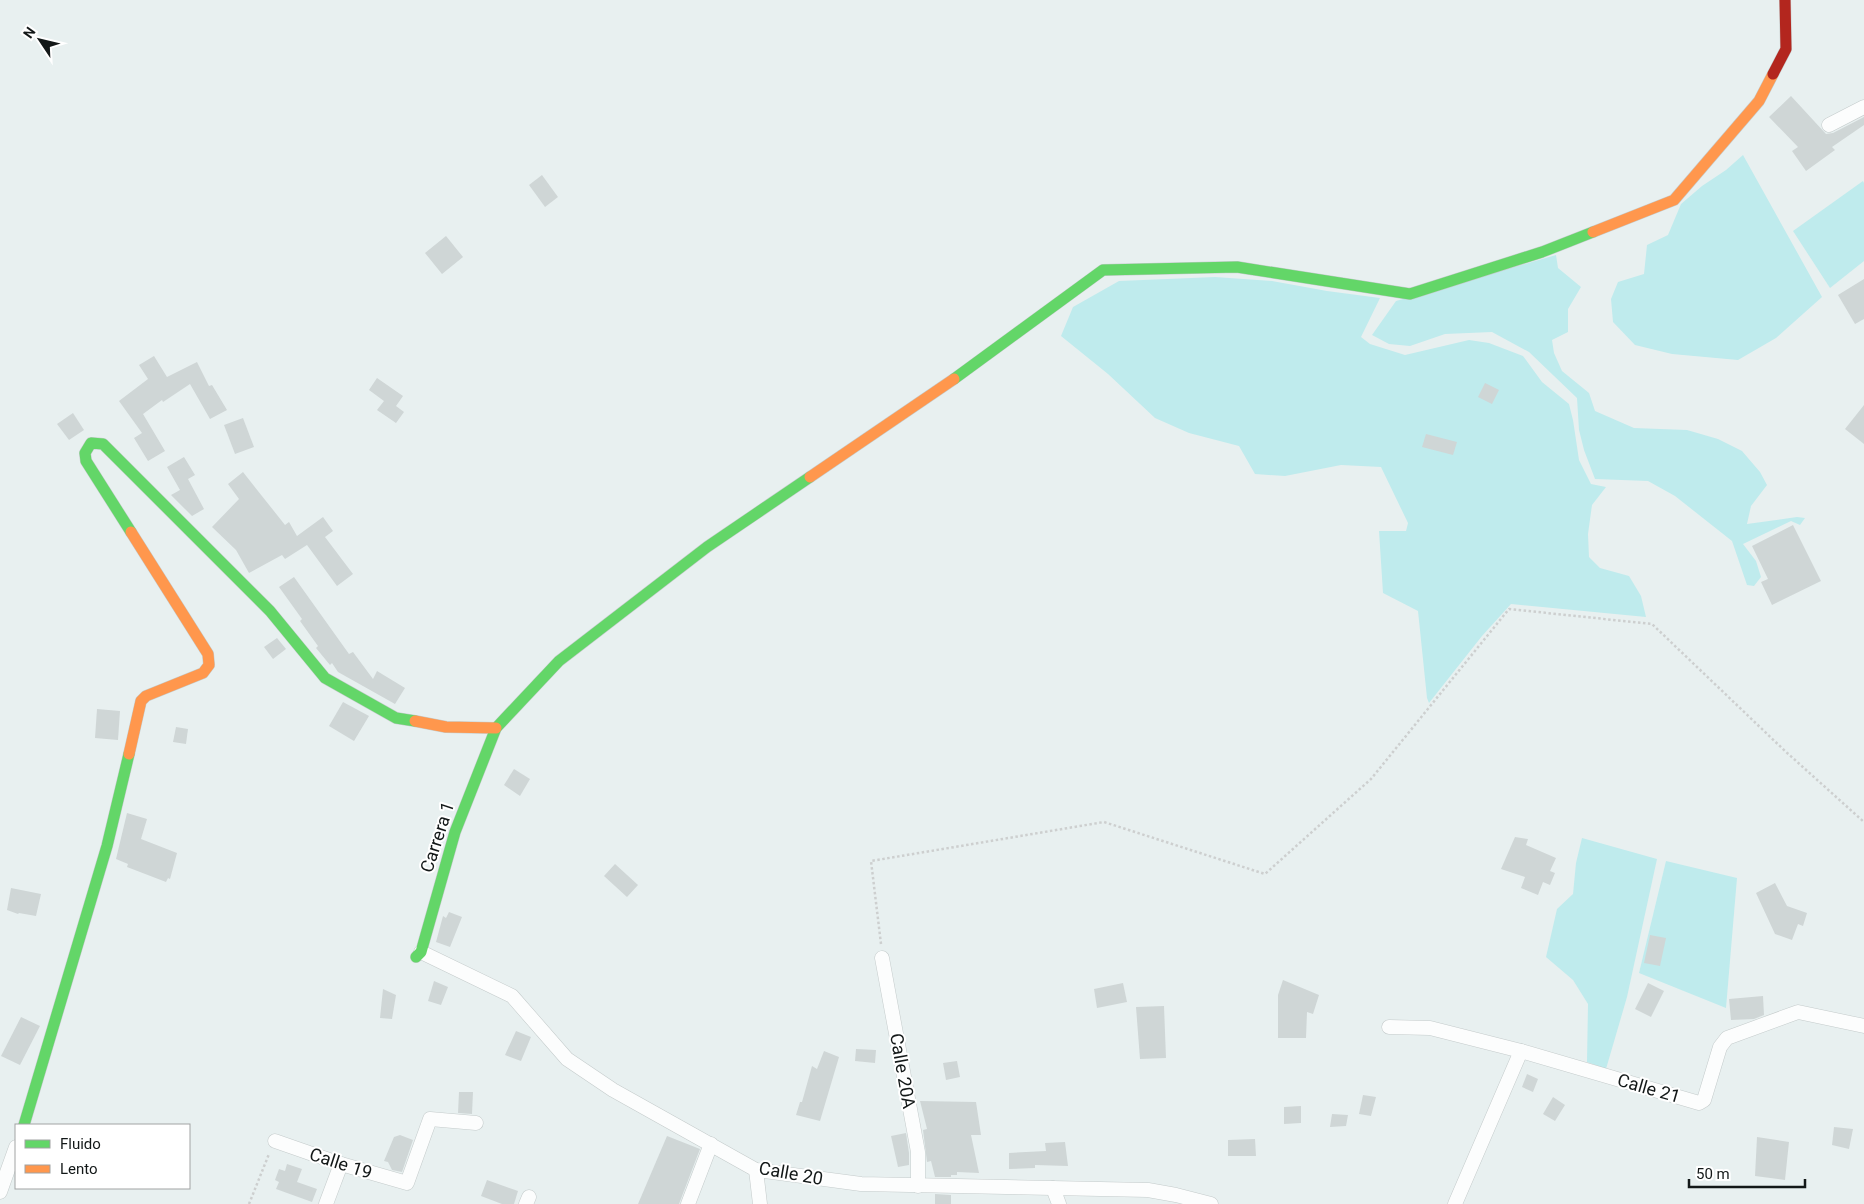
<svg xmlns="http://www.w3.org/2000/svg" width="1864" height="1204" font-family="Roboto,sans-serif">
	<style>
		.green { fill: #bfebed }
		.building { fill: #cfd6d6 }
		.lines { fill: none; stroke-linecap: round; stroke-linejoin: round }
		.street-casing { stroke: #c4cbcb; stroke-width: 15 }
		.fast-casing { stroke: #c4cbcb; stroke-width: 12 }
		.slow-casing { stroke: #c4cbcb; stroke-width: 12 }
		.jam-casing { stroke: #c4cbcb; stroke-width: 12 }
		.path { stroke: #cdcfcf; stroke-width: 2.5; stroke-dasharray: 2.5 2.5; stroke-linecap: butt }
		.street { stroke: #fcfdfd; stroke-width: 14 }
		.fast { stroke: #63d668; stroke-width: 11 }
		.slow { stroke: #ff974d; stroke-width: 11 }
		.jam { stroke: #b3261e; stroke-width: 11 }
		.labels { text-anchor: middle; dominant-baseline: central; stroke-width: 4; stroke-linejoin: round; paint-order: stroke }
		.street-label { font-size: 18px; fill: #131818; stroke: #fff }
	</style>
	<rect width="100%" height="100%" fill="#e8f0f0"/>
	<g class="green">
		<polygon points="1743,155 1822,297 1776,338 1738,360 1672,354 1635,345 1613,322 1611,299 1618,282 1644,274 1647,245 1668,235 1681,204 1702,186 1726,170"/>
		<polygon points="1863,181 1864,183 1864,261 1830,288 1793,231"/>
		<polygon points="1556,255 1558,268 1581,287 1568,309 1568,332 1552,340 1554,353 1562,371 1589,393 1595,411 1634,428 1687,430 1718,439 1742,451 1760,472 1767,485 1751,506 1747,524 1797,517 1805,518 1800,525 1791,521 1743,544 1756,561 1761,577 1754,586 1747,585 1732,541 1675,496 1648,481 1595,479 1584,450 1579,430 1577,398 1529,352 1492,332 1445,334 1410,346 1389,344 1372,335 1396,301"/>
		<polygon points="1215,277 1272,281 1327,291 1380,298 1361,337 1370,344 1405,355 1469,340 1489,343 1523,356 1542,382 1569,404 1573,420 1579,460 1591,484 1606,487 1592,505 1588,534 1589,557 1600,568 1629,576 1641,596 1646,617 1511,604 1482,636 1429,703 1427,698 1418,611 1383,593 1379,531 1406,531 1408,523 1381,467 1341,465 1285,476 1255,474 1239,446 1189,433 1155,418 1108,374 1061,336 1073,307 1119,281"/>
		<polygon points="1582,838 1657,859 1627,997 1606,1069 1587,1062 1588,1004 1573,980 1546,957 1557,909 1573,894 1576,863"/>
		<polygon points="1666,861 1737,878 1726,1008 1639,973"/>
	</g>
	<g class="building">
		<polygon points="1791,96 1826,134 1833,133 1864,117 1864,125 1832,147 1835,150 1806,171 1792,151 1798,147 1769,117"/>
		<polygon points="542,175 558,197 545,207 529,185"/>
		<polygon points="446,236 463,257 442,274 425,253"/>
		<polygon points="1864,279 1864,319 1855,324 1838,295"/>
		<polygon points="154,356 167,377 197,362 209,386 212,385 227,410 210,419 190,384 163,402 162,400 143,414 165,451 148,461 134,438 142,433 119,401 148,379 139,365"/>
		<polygon points="377,378 403,396 396,406 404,412 396,423 377,410 384,401 369,390"/>
		<polygon points="1485,383 1499,390 1492,404 1478,397"/>
		<polygon points="1864,405 1864,444 1845,429"/>
		<polygon points="73,413 84,430 69,440 57,424"/>
		<polygon points="243,418 254,447 235,454 224,425"/>
		<polygon points="1426,434 1457,442 1453,455 1422,447"/>
		<polygon points="184,457 195,475 188,479 204,509 192,516 171,495 180,490 167,467"/>
		<polygon points="243,472 285,525 289,522 297,536 323,517 333,531 325,537 353,574 337,586 307,545 285,559 282,555 249,573 236,550 212,527 239,499 228,484"/>
		<polygon points="1793,525 1821,581 1772,605 1761,582 1768,579 1752,546"/>
		<polygon points="294,577 349,654 353,652 373,679 377,671 405,688 395,704 338,672 332,663 330,665 316,648 318,646 300,621 302,619 279,587"/>
		<polygon points="277,638 286,649 273,659 264,647"/>
		<polygon points="343,702 369,716 354,741 329,726"/>
		<polygon points="97,709 120,711 118,740 95,738"/>
		<polygon points="176,727 188,729 186,744 173,742"/>
		<polygon points="514,769 530,779 520,796 504,785"/>
		<polygon points="127,813 147,819 141,839 177,853 170,879 168,878 166,882 127,867 128,864 116,859"/>
		<polygon points="1515,837 1528,839 1526,845 1556,858 1550,871 1555,873 1550,885 1543,882 1538,895 1521,888 1525,877 1501,869"/>
		<polygon points="615,864 638,885 627,897 604,876"/>
		<polygon points="1775,883 1787,906 1807,913 1803,926 1798,924 1792,940 1775,934 1756,893"/>
		<polygon points="11,888 41,894 36,916 19,913 18,914 7,910"/>
		<polygon points="449,912 462,917 450,947 436,942 443,916 446,918"/>
		<polygon points="1650,935 1666,938 1660,966 1644,963"/>
		<polygon points="1283,980 1319,995 1313,1014 1307,1012 1306,1038 1278,1038 1278,995"/>
		<polygon points="434,981 448,987 441,1005 428,1001"/>
		<polygon points="1123,983 1127,1002 1097,1008 1094,989"/>
		<polygon points="1648,983 1664,991 1651,1017 1635,1009"/>
		<polygon points="383,989 396,995 392,1019 380,1018"/>
		<polygon points="1763,996 1764,1015 1754,1019 1731,1020 1729,999"/>
		<polygon points="1164,1006 1166,1058 1140,1059 1136,1007"/>
		<polygon points="21,1017 40,1026 20,1065 1,1056"/>
		<polygon points="516,1031 531,1037 521,1061 505,1055"/>
		<polygon points="856,1049 876,1050 875,1063 855,1061"/>
		<polygon points="824,1051 839,1057 820,1121 796,1115 800,1102 802,1102 812,1066 817,1069"/>
		<polygon points="957,1061 960,1077 946,1080 943,1063"/>
		<polygon points="1527,1074 1538,1079 1533,1092 1522,1087"/>
		<polygon points="459,1092 473,1092 472,1114 458,1113"/>
		<polygon points="1363,1095 1376,1097 1371,1116 1359,1114"/>
		<polygon points="1553,1097 1565,1105 1555,1121 1543,1114"/>
		<polygon points="920,1101 976,1102 981,1135 971,1135 979,1173 957,1172 957,1175 951,1175 951,1177 935,1177 931,1161 927,1162 923,1130 927,1129"/>
		<polygon points="1301,1106 1301,1123 1284,1124 1284,1107"/>
		<polygon points="1332,1114 1348,1115 1346,1126 1330,1127"/>
		<polygon points="1834,1127 1853,1129 1849,1149 1832,1145"/>
		<polygon points="906,1133 909,1153 909,1165 898,1167 891,1136"/>
		<polygon points="400,1135 413,1140 402,1172 392,1170 388,1162 384,1161 394,1137"/>
		<polygon points="667,1136 700,1149 679,1204 638,1204"/>
		<polygon points="1757,1137 1789,1142 1785,1180 1755,1176"/>
		<polygon points="1255,1139 1256,1156 1228,1156 1228,1140"/>
		<polygon points="1065,1142 1068,1166 1035,1165 1035,1168 1009,1169 1009,1153 1046,1151 1045,1143"/>
		<polygon points="287,1164 302,1169 297,1182 317,1189 312,1202 276,1189 279,1182 275,1180 279,1169 285,1171"/>
		<polygon points="487,1180 518,1191 514,1204 502,1204 481,1196"/>
		<polygon points="935,1194 951,1195 951,1204 935,1204"/>
	</g>
	<g class="lines">
		<g class="street-casing">
			<g id="street">
				<polyline points="1829,125 1864,107"/>
				<polyline points="421,952 512,996 567,1059 613,1090 756,1170 861,1184 1148,1190 1176,1195 1211,1204"/>
				<polyline points="882,958 918,1152 918,1186"/>
				<polyline points="1389,1027 1430,1028 1521,1051 1699,1103 1704,1100 1720,1047 1727,1038 1798,1012 1864,1026"/>
				<polyline points="275,1141 341,1164 407,1183 430,1119 476,1123"/>
				<polyline points="756,1170 760,1204"/>
				<polyline points="1053,1188 1059,1204"/>
				<polyline points="0,1192 16,1147"/>
				<polyline points="326,1204 341,1164"/>
				<polyline points="526,1204 529,1197"/>
				<polyline points="688,1204 711,1144"/>
				<polyline points="1455,1204 1521,1051"/>
			</g>
		</g>
		<g class="fast-casing">
			<g id="fast">
				<polyline points="954,379 1103,270 1237,267 1410,294 1542,252 1593,232"/>
				<polyline points="131,532 86,461 85,453 91,443 103,444 270,611 325,678 396,718 415,721"/>
				<polyline points="416,957 421,952 455,832 496,728 559,661 707,547 810,477"/>
				<polyline points="24,1125 107,846 129,754"/>
			</g>
		</g>
		<g class="slow-casing">
			<g id="slow">
				<polyline points="1593,232 1674,200 1759,101 1773,74"/>
				<polyline points="810,477 954,379"/>
				<polyline points="415,721 446,727 496,728"/>
				<polyline points="129,754 141,701 146,696 203,673 209,665 208,654 131,532"/>
			</g>
		</g>
		<g class="jam-casing">
			<polyline id="jam" points="1773,74 1786,49 1785,0"/>
		</g>
		<g class="path">
			<polyline points="881,944 871,861 1104,822 1265,874 1371,779 1509,609 1652,624 1785,751 1864,822"/>
			<polyline points="249,1204 269,1154"/>
		</g>
		<use href="#street" class="street"/>
		<use href="#fast" class="fast"/>
		<use href="#slow" class="slow"/>
		<use href="#jam" class="jam"/>
	</g>
	<g class="labels">
		<g class="street-label">
			<text transform="translate(437 837) rotate(-72)">Carrera 1</text>
			<text transform="translate(903 1071) rotate(80)">Calle 20A</text>
			<text transform="translate(1649 1088) rotate(16)">Calle 21</text>
			<text transform="translate(341 1163) rotate(18)">Calle 19</text>
			<text transform="translate(791 1173) rotate(10)">Calle 20</text>
		</g>
	</g>
	<rect x="15" y="1124" width="175" height="65" fill="#ffffff" stroke="#a1a3a3"/>
	<rect x="25" y="1140" width="25" height="8" fill="#63d668" stroke="#a1a3a3"/>
	<text x="60" y="1149" font-size="15" fill="#131818">Fluido</text>
	<rect x="25" y="1165" width="25" height="8" fill="#ff974d" stroke="#a1a3a3"/>
	<text x="60" y="1174" font-size="15" fill="#131818">Lento</text>
	<g transform="translate(40 40) rotate(305)" stroke="#ffffff" stroke-width="4" paint-order="stroke">
	<path d="M0-4L9 19L0 12L-9 19Z" fill="#131818"/>
	<text y="-8" font-size="14" font-weight="bold" text-anchor="middle" fill="#131818">N</text>
	</g>
	<path d="M1689 1179v8h116v-8" fill="none" stroke="#131818" stroke-width="2.5"/>
	<text x="1696" y="1179" font-size="15" fill="#131818" stroke="#ffffff" stroke-width="4" paint-order="stroke">50 m</text>
</svg>
